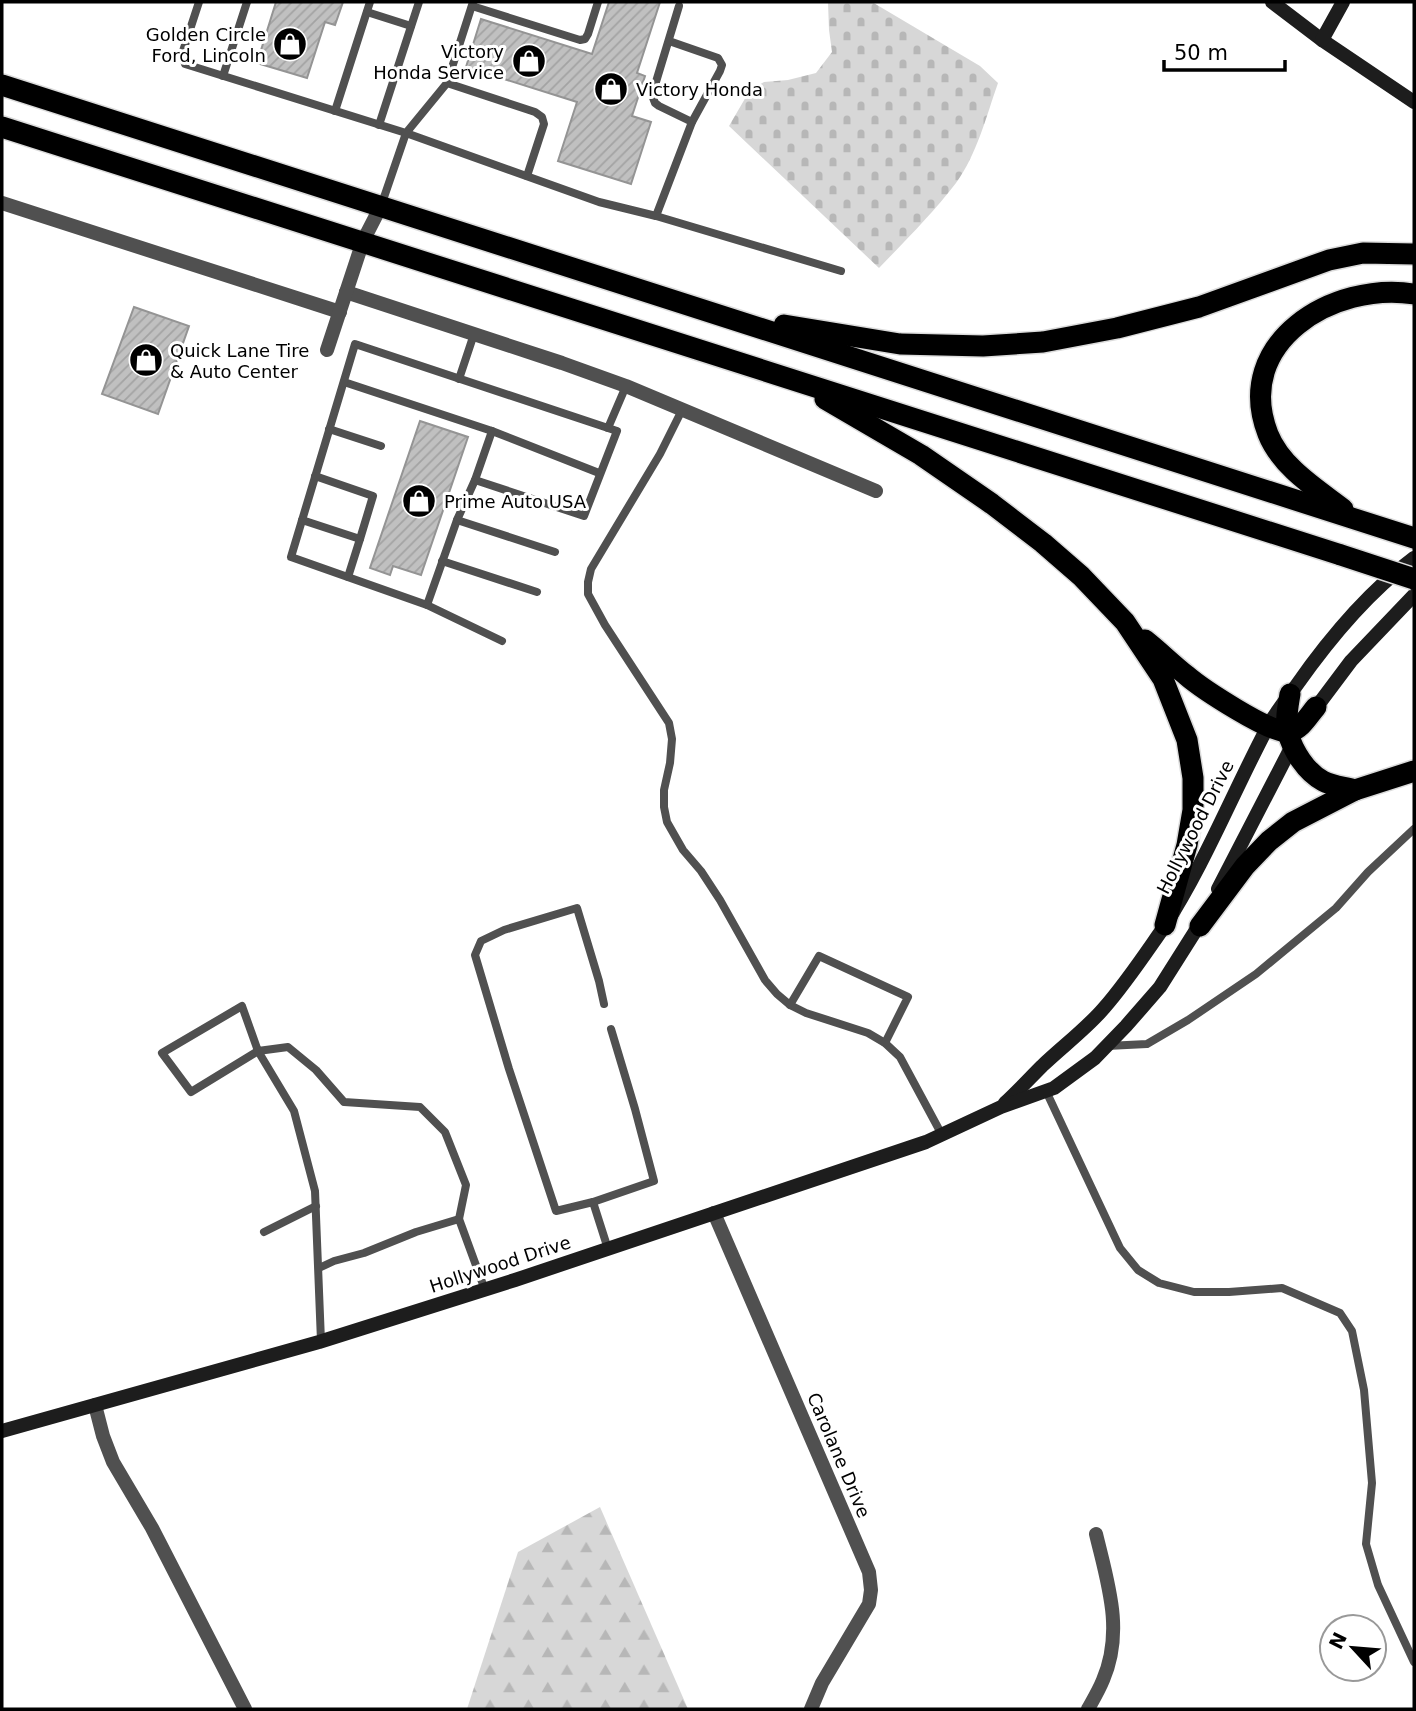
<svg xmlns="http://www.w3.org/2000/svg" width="1416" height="1711" font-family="'DejaVu Sans',sans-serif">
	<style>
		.forest { fill: url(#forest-firs) }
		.cemetery { fill: url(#cemetery-stones) }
		.building { fill: url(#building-hatch); stroke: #949494; stroke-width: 2 }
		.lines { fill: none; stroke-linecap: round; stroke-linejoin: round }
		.highway-casing { stroke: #dbdbdb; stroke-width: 24 }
		.lane { stroke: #505050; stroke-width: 8 }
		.street { stroke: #505050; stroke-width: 14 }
		.secondary { stroke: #1d1d1d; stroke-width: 14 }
		.highway { stroke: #000; stroke-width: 21 }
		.highway-bridge-casing { stroke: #dbdbdb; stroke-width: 24; stroke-linecap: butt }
		.highway-bridge { stroke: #000; stroke-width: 21 }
		.labels { text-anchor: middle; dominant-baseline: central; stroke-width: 6; stroke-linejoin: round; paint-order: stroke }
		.poi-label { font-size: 18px; fill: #000; stroke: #fff; text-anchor: start }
		.street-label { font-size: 18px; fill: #000; stroke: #fff }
	</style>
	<defs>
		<pattern id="forest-firs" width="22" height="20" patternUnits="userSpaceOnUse" patternTransform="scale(1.75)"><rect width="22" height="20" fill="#d7d7d7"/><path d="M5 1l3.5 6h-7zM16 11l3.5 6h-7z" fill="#b7b7b7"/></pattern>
		<pattern id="cemetery-stones" width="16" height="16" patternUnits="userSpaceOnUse" patternTransform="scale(1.75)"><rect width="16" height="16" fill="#d7d7d7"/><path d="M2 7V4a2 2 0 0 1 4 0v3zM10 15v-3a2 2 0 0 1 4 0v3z" fill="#b7b7b7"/></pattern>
		<pattern id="building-hatch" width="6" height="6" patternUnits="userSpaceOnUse" patternTransform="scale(1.75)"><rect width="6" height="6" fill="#c0c0c0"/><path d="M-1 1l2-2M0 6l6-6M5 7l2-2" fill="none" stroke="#a3a3a3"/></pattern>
	</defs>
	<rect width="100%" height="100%" fill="#fff"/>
	<polygon class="forest" points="600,1507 688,1709 467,1709 518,1552"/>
	<path class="cemetery" d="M828,2h44l108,64 18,17c-12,34 -21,71 -42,100 -23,30 -51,58 -77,85l-150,-142 21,-36 14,-8 24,-2 28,-7 16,-21 -3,-22z"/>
	<g class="building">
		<polygon points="276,2 343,2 335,25 325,22 307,78 257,63"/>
		<polygon points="609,2 660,2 637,73 645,76 632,116 651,122 631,184 558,161 577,102 466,67 481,19 592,54"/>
		<polygon points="134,307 189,326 158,414 102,394"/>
		<polygon points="420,421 468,437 421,575 393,566 390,575 370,568"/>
	</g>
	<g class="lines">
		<g class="highway-casing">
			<g id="highway">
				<polyline points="2,85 1414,538"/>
				<polyline points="2,127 1341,555"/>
				<polyline points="784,325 900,344 983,346 1043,342 1117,328 1199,307 1329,260 1363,253 1414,254"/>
				<polyline points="825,399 921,455 992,504 1043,543 1081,576 1125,622 1163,679 1187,740 1193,778 1193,810 1187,845 1165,925"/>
				<path d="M1343,509c-26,-20 -62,-42 -75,-75 -36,-92 66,-153 146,-140"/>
				<path d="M1145,640c14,11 27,24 41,35 15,13 86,60 103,57 12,-2 20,-17 27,-25"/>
				<path d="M1290,694c-2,12 -5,26 -2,39 5,18 18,39 35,48 9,5 22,6 32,9"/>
				<polyline points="1200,926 1245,866 1269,841 1293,822 1355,790 1414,771"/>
			</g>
		</g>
		<g class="lane">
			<polyline points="199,2 182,54 185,64 406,133 447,83 473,2"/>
			<polyline points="472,6 580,40 585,39 588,34 598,2"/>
			<polyline points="679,6 652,95 655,103 659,106 692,122"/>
			<polyline points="367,12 411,26"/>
			<polyline points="223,76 247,2"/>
			<polyline points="447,83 535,112 542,117 544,124 527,176"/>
			<polyline points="335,111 370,2"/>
			<polyline points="379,125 419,2"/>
			<polyline points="381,206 406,133 599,202 656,216 692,122 720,71 722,65 718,58 669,41"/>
			<polyline points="656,216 841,271"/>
			<polyline points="459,379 474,334"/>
			<polyline points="344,382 492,431"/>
			<polyline points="682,410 660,454 591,569 588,582 588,594 605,625 669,723 672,739 670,763 664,790 664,807 667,822 683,850 701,871 720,900 765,980 777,994 790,1005 806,1013 868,1033 885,1043 900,1057 942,1135"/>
			<polyline points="329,429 381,446"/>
			<polyline points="599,473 492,431 475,480 457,520 427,605 291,557 355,344 608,428 626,386"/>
			<polyline points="475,480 584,516 617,431 608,428"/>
			<polyline points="302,520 360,539 373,496 315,476"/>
			<polyline points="457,520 555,552"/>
			<polyline points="442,561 537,592"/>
			<polyline points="348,577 360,539"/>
			<polyline points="427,605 502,641"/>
			<polyline points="604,1004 599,981 577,908 504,930 481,941 475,955 509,1069 556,1211 593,1202 608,1249"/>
			<polyline points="790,1005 819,956 908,997 885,1043"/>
			<polyline points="1107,1046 1147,1044 1188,1020 1256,974 1336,908 1368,872 1414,829"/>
			<polyline points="1046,1091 1120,1248 1138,1270 1159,1283 1194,1292 1229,1292 1282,1288 1340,1313 1352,1331 1364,1390 1372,1483 1366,1544 1378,1585 1414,1662"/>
			<polyline points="593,1202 654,1181 635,1109 611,1029"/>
			<polyline points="264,1232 316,1206"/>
			<polyline points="319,1268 334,1261 364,1253 416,1232 459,1219 485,1290"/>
			<polyline points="321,1341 315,1191 294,1111 258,1051 191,1092 162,1053 242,1006 258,1051 288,1047 316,1070 344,1102 420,1107 445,1132 466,1185 459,1219"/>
		</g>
		<g class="street">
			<polyline points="2,203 340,312"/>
			<polyline points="346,292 562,363 626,386 876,491"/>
			<polyline points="327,350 363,241 381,206"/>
			<polyline points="714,1213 869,1572 871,1590 869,1604 822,1683 811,1709"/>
			<polyline points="95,1405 103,1436 113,1462 152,1528 245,1709"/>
			<path d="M1088,1709c5,-9 11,-19 15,-29 21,-49 5,-96 -7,-146"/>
		</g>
		<g class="secondary">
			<polyline points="1272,2 1322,40 1414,102"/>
			<polyline points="1322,40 1343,2"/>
			<polyline points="1312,713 1351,661 1414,595"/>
			<polyline points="1218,889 1294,742"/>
			<path d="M1005,1103c13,-12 25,-25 37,-37 21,-20 44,-37 62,-58 22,-25 41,-54 60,-81 40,-62 68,-132 102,-197 8,-16 20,-30 30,-44 33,-47 72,-94 118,-128"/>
			<polyline points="2,1431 319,1342 515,1280 926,1142 1001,1107 1054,1088 1095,1058 1126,1026 1160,987 1203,919"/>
		</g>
		<use href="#highway" class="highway"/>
		<g class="highway-bridge-casing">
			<polyline id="highway-bridge" points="1341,555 1414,579"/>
		</g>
		<use href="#highway-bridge" class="highway-bridge"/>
	</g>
	<defs>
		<g id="shop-disc" transform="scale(1.75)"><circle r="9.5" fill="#000" stroke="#fff"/><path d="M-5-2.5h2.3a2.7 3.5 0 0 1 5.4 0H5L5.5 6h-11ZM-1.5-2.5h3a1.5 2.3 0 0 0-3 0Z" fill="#fff"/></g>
	</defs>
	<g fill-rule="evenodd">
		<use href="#shop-disc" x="290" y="44"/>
		<use href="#shop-disc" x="529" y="61"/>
		<use href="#shop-disc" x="611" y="89"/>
		<use href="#shop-disc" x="146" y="360"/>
		<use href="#shop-disc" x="419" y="501"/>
	</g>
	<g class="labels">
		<g class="poi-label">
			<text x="266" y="34" text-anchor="end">Golden Circle<tspan x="266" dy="21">Ford, Lincoln</tspan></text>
			<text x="504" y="51" text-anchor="end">Victory<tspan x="504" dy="21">Honda Service</tspan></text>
			<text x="636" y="89">Victory Honda</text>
			<text x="170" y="350">Quick Lane Tire<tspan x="170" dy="21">&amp; Auto Center</tspan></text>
			<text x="444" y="501">Prime Auto USA</text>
		</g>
		<g class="street-label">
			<text transform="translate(1195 827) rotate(-63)">Hollywood Drive</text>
			<text transform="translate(500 1264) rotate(-18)">Hollywood Drive</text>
			<text transform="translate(839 1455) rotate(67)">Carolane Drive</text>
		</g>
	</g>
	<rect width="1416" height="1711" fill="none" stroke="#000000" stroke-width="7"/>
	<g transform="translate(1353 1648) rotate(296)"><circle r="33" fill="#ffffff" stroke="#999999" stroke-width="2"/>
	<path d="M0-5L12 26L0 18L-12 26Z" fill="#000000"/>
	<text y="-10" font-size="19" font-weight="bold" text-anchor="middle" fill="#000000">N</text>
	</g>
	<path d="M1164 60v10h121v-10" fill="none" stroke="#000000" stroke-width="3.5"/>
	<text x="1174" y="60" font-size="21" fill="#000000" stroke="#ffffff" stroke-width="5" paint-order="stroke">50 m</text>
</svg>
